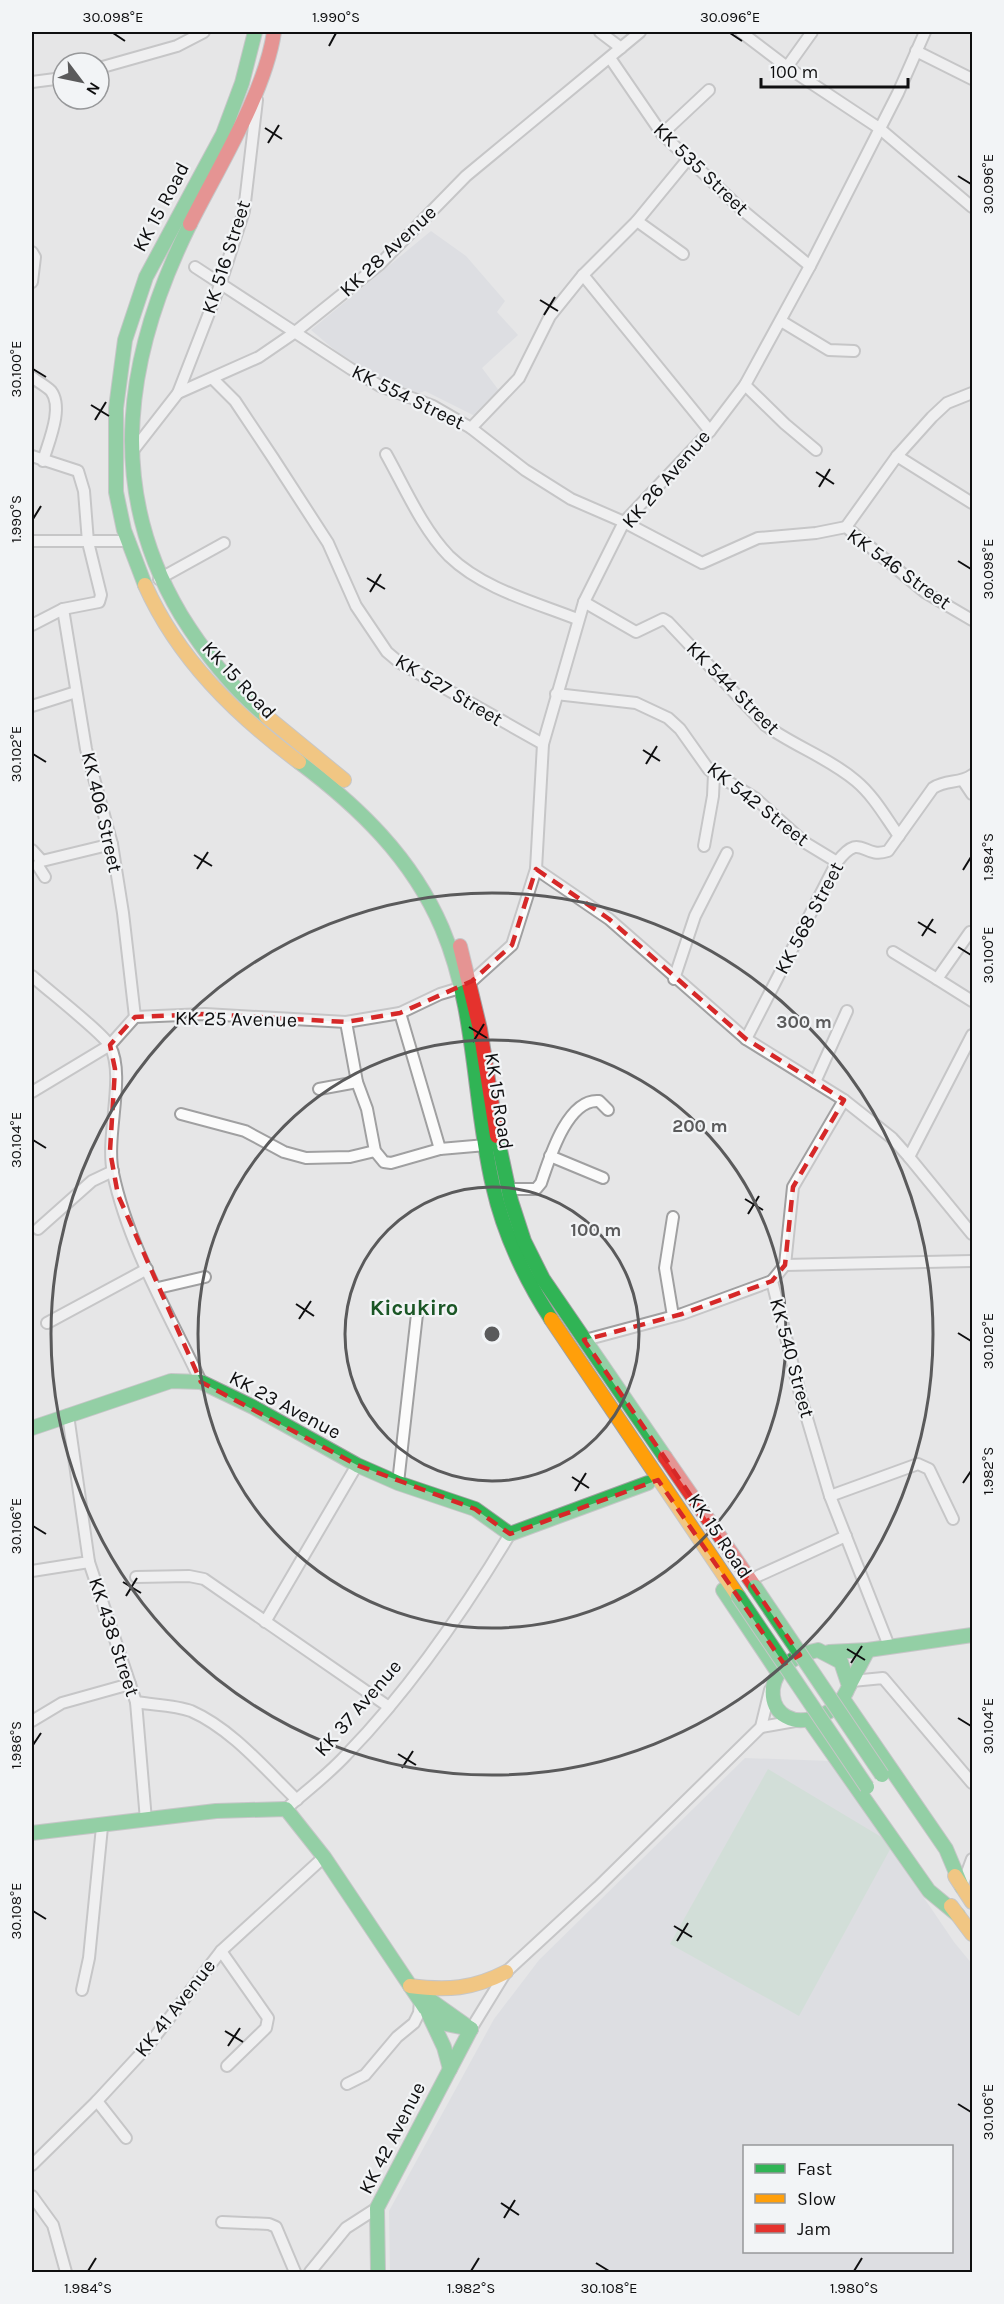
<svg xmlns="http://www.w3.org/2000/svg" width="1004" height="2304" font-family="Karla,sans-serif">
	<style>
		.built { fill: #d3d6db; fill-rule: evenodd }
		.green { fill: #bbd6c6 }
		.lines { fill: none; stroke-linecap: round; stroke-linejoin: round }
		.street-casing { stroke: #a0a0a1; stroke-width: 14 }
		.fast-casing { stroke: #a0a0a1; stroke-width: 16 }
		.slow-casing { stroke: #a0a0a1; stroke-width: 16 }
		.jam-casing { stroke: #a0a0a1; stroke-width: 16 }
		.street { stroke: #fbfbfb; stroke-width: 10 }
		.fast { stroke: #30b455; stroke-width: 14 }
		.slow { stroke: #ff9f0a; stroke-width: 14 }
		.jam { stroke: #e5322d; stroke-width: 14 }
		.fast-bridge-casing { stroke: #a0a0a1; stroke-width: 16; stroke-linecap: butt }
		.fast-bridge { stroke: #30b455; stroke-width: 14 }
		.marked { fill: none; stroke: #d62828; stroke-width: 4.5; stroke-dasharray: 12 8; stroke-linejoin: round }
		.ticks { fill: none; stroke: #0f0f10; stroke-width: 2 }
		.ring { fill: none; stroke: #5a5a5b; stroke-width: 3 }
		.labels { text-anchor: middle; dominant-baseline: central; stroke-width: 4.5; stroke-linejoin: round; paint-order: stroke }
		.street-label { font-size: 20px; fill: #0f0f10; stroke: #f2f4f6 }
		.quarter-label { font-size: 22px; font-weight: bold; fill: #1a5625; stroke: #f2f4f6 }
		.centre { fill: #5a5a5b; stroke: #f2f4f6; stroke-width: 3 }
		.ring-label { font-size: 18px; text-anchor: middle; font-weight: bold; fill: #5a5a5b; stroke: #f2f4f6; stroke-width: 4.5; stroke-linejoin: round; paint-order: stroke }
		.neatline { fill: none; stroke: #0f0f10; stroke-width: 2 }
		.ticks-label { font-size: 15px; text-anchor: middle; fill: #0f0f10 }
	</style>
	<rect width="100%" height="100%" fill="#e6e6e7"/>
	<g class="built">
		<polygon points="431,231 466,256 505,301 497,312 518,335 482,368 500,392 475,416 425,391 419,393 391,384 344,358 311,330"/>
		<path d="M745,1758l86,3 123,181 18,22v308h-582l-1,-61 105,-192 45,-59zM744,2146h208v106h-208z"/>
	</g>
	<polygon class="green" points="768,1769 893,1844 799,2016 670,1944"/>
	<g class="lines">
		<g class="street-casing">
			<g id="street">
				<polyline points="600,32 621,48"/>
				<polyline points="741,32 787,67 879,128 972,207"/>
				<polyline points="916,51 972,79"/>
				<polyline points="610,58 662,134 741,209 810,266"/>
				<polyline points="787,67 812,32"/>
				<polyline points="99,68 177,46 204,32"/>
				<polyline points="32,82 63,78"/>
				<polyline points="662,134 709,90"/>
				<polyline points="637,221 683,254"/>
				<polyline points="32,252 35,257 32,282"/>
				<polyline points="195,267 351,369 380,386 433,406 471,428 519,378 550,316 583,275 637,221 688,159"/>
				<polyline points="583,275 710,431"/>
				<polyline points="781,321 829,350 854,351"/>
				<path d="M32,377c6,5 14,9 19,14 13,17 -3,52 -8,70"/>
				<polyline points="213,379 235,401 273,458 328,543 356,606 387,652 400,663 543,744"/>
				<polyline points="745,385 785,424 816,450"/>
				<polyline points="178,393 220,285 244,211 257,100"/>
				<polyline points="471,428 525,470 571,499 624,522 702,563 758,538 816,533 846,527 926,593 972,620"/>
				<polyline points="132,452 178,393 259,357 294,333 380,264 466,176 640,32"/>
				<path d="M386,454c19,34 36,74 63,102 34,33 85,46 128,63"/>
				<polyline points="32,456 78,471 84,491 88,542 101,595 99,602 63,609 32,625"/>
				<polyline points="897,456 972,503"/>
				<polyline points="846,527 897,456 932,417 947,403 972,393"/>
				<polyline points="32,541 129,541"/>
				<polyline points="159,579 224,543"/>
				<path d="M584,602l52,30 27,-13 5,3 97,103c29,21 64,33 91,56 18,15 30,37 43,55"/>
				<polyline points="63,609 86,749 112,844 123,913 135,1017"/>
				<polyline points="556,694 636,703 668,718 680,729 709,770 755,798 804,842 837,862"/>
				<polyline points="32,706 76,692"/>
				<polyline points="964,782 972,794"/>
				<polyline points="704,846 713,796 714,774"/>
				<polyline points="32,850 42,861 112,844"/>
				<polyline points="40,861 38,866 45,877"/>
				<polyline points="536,869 609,919 746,1039 844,1100 793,1187 785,1265 772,1281 801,1398 830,1496 889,1646"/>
				<polyline points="970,932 937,979 972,1001"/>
				<polyline points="893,952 937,979"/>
				<path d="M32,976c13,12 72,58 78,70 16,30 -5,90 3,127 15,72 57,143 88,209"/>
				<polyline points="674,979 695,916 727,853"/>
				<polyline points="472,981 512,945 536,869 543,744 584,602 624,522 710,431 745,385 810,266 898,93 925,32"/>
				<polyline points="400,1013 440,1149"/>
				<polyline points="346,1022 357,1082 367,1109 375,1151 384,1162 391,1163 440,1149 486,1145"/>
				<polyline points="972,1035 909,1157 972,1234"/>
				<path d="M746,1039l91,-177c25,-32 25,-2 51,-11l45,-63c14,-9 27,-4 39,-13"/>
				<polyline points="815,1082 847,1011"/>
				<polyline points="319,1089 357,1082"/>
				<polyline points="32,1092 110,1045 135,1017 205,1014 346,1022 400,1013 440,994 460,988"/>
				<polyline points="844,1100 892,1138 909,1157"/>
				<polyline points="181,1114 245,1131 284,1152 306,1158 350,1157 375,1151"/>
				<polyline points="550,1156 603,1178"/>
				<path d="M508,1189h28l5,-6c8,-23 26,-85 58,-82l9,9"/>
				<polyline points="673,1217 665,1268 673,1316"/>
				<polyline points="38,1229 92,1181 113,1171"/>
				<polyline points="785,1265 972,1261"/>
				<polyline points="158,1288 205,1277"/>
				<polyline points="47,1323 147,1269"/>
				<polyline points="585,1340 682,1314 772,1281"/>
				<polyline points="398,1483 417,1314"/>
				<polyline points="830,1496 918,1464 929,1469 953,1519"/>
				<polyline points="89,1562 136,1702 146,1820"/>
				<polyline points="32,1571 89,1562 68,1415"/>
				<polyline points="758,1576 846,1536"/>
				<polyline points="136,1577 189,1576 204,1579 389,1707"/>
				<polyline points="265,1622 357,1465"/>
				<polyline points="852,1681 883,1678 972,1783"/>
				<path d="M136,1702c17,3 39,3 55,9 41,18 74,58 106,89"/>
				<polyline points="32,1721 62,1703 130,1684"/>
				<polyline points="761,1727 795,1721"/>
				<path d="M286,1809c20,-18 43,-35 61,-55 63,-65 116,-142 163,-220"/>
				<polyline points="962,1886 972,1859"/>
				<polyline points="221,1951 268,2018 266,2028 227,2066"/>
				<polyline points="82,1990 89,1958 102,1827"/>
				<polyline points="471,2029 506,1972 598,1887 761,1727 770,1690"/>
				<polyline points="347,2084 365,2075 397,2037 414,2023 419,2013 420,2001"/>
				<polyline points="97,2101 126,2138"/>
				<polyline points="32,2165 97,2101 147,2047 221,1951 324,1857"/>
				<polyline points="32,2196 53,2225 66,2272"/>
				<polyline points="222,2222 269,2224 276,2227 295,2272"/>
				<polyline points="310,2272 346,2228 377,2208"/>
			</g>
		</g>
		<g class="fast-casing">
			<g id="fast">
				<path d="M190,224c-64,129 -86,262 -9,391 23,37 51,73 85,101"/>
				<polyline points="145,585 124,530 116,492 116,408 125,340 146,277 223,134 242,83 255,32"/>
				<path d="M299,762c60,45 113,96 143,166 35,82 31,174 51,258 11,49 31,91 58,133"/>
				<polyline points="497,1136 511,1201 524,1241 543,1279 665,1457"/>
				<polyline points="32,1428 171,1381 201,1382 253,1407 357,1465 398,1483 475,1509 510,1534 648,1483"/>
				<polyline points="723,1590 777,1671"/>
				<path d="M818,1650l23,12 8,24c-6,15 -16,26 -32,31 -51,19 -67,-53 1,-67z"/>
				<polyline points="829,1652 868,1650 972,1635"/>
				<polyline points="849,1686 868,1650"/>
				<polyline points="843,1699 946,1849 962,1887"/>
				<polyline points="809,1720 929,1891 958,1915"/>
				<polyline points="32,1833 216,1811 286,1809 324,1857 425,2008 446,2024 471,2029"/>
				<polyline points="416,1990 471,2029"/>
				<polyline points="428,2013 444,2047 450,2069"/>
				<polyline points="378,2272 377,2208 471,2029"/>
			</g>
		</g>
		<g class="slow-casing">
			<g id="slow">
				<path d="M145,585c33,74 91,130 154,177"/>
				<polyline points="266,716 344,780"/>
				<polyline points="551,1319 738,1596"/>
				<polyline points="955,1876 972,1902"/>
				<polyline points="951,1906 972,1934"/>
				<path d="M410,1986c37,5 63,3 96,-14"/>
			</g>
		</g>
		<g class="jam-casing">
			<g id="jam">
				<path d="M190,224c28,-56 75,-131 84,-192"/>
				<polyline points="460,946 480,1029 497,1136"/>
				<polyline points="665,1457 755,1587"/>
			</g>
		</g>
		<use href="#street" class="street"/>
		<use href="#fast" class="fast"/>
		<use href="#slow" class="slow"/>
		<use href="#jam" class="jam"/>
		<g class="fast-bridge-casing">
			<g id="fast-bridge">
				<polyline points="755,1587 882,1775"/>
				<polyline points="738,1596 867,1787"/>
			</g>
		</g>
		<use href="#fast-bridge" class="fast-bridge"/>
	</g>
	<path d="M0 0H1004V2304H0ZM536,869l73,50 137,120 98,61 -51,87 -8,78 -13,16 -90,33 -98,26 216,315 -16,9 -126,-184 -148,54 -35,-25 -118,-44 -156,-83 -83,-187 -8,-44 5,-82 -5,-24 25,-28 70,-3 141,8 54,-9 72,-32 40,-36z" fill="#e6e6e7" fill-opacity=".55" fill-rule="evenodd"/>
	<path class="marked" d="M536,869l73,50 137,120 98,61 -51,87 -8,78 -13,16 -90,33 -98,26 216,315 -16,9 -126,-184 -148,54 -35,-25 -118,-44 -156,-83 -83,-187 -8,-44 5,-82 -5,-24 25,-28 70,-3 141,8 54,-9 72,-32 40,-36z"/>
	<path class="ticks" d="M113,33l12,8M730,33l12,8M329,46l7,-13M265,128l17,11M268,143l11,-18M958,176l13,8M540,300l18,11M544,315l11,-18M33,369l13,8M91,405l18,11M95,420l11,-18M816,472l18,12M819,487l11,-18M33,519l8,-13M958,561l13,8M367,578l18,11M370,592l11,-18M643,750l17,11M33,754l13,8M646,764l11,-18M194,855l18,11M197,869l11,-17M963,870l8,-13M918,922l18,11M922,936l11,-17M958,947l13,8M469,1027l18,11M473,1042l11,-18M33,1140l13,8M745,1199l18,11M748,1214l11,-18M296,1304l18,12M299,1319l12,-18M958,1333l13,8M572,1477l17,11M963,1483l8,-12M575,1491l11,-18M33,1526l13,8M123,1582l18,11M126,1596l11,-18M847,1649l18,11M851,1663l11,-17M958,1718l13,8M33,1745l8,-12M398,1754l18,11M402,1768l11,-17M33,1911l13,8M674,1926l18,11M677,1941l11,-18M225,2031l18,11M228,2046l12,-18M958,2104l13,8M501,2203l18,12M504,2218l11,-18M596,2263l13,8M88,2271l8,-13M471,2271l8,-13M854,2271l8,-13"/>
	<g class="ring">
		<circle cx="492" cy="1334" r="147"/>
		<circle cx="492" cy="1334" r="294"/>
		<circle cx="492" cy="1334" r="441"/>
	</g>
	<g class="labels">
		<g class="street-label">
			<text transform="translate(701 169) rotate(44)">KK 535 Street</text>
			<text transform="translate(161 207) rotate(-62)">KK 15 Road</text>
			<text transform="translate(388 251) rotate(-43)">KK 28 Avenue</text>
			<text transform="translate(226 257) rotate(-72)">KK 516 Street</text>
			<text transform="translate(408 397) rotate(26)">KK 554 Street</text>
			<text transform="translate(666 479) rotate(-49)">KK 26 Avenue</text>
			<text transform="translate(899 569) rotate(36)">KK 546 Street</text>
			<text transform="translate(239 680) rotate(47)">KK 15 Road</text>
			<text transform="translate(733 688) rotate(45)">KK 544 Street</text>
			<text transform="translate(449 690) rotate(31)">KK 527 Street</text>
			<text transform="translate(758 804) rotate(38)">KK 542 Street</text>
			<text transform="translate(102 812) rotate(77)">KK 406 Street</text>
			<text transform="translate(809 918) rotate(-62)">KK 568 Street</text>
			<text transform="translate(236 1019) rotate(1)">KK 25 Avenue</text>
			<text transform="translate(499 1101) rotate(81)">KK 15 Road</text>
			<text transform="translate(792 1358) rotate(75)">KK 540 Street</text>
			<text transform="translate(285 1405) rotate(28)">KK 23 Avenue</text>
			<text transform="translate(720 1536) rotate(56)">KK 15 Road</text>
			<text transform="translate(114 1637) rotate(72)">KK 438 Street</text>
			<text transform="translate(358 1708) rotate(-49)">KK 37 Avenue</text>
			<text transform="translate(175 2008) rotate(-52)">KK 41 Avenue</text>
			<text transform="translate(392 2138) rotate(-63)">KK 42 Avenue</text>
		</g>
		<g class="quarter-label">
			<text x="414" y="1308">Kicukiro</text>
		</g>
	</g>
	<circle cx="492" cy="1334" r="9" class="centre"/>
	<g class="ring-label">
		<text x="804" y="1028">300 m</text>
		<text x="700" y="1132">200 m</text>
		<text x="596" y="1236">100 m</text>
	</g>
	<rect width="1004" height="2304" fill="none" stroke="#f2f4f6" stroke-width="66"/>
	<rect x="743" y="2145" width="210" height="108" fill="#f2f4f6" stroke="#97989a" stroke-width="1.5"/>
	<rect x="755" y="2164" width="30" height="9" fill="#30b455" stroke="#97989a" stroke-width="1.5"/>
	<text x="797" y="2175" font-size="18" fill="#0f0f10">Fast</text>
	<rect x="755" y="2194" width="30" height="9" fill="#ff9f0a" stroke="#97989a" stroke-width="1.5"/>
	<text x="797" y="2205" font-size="18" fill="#0f0f10">Slow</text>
	<rect x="755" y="2224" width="30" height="9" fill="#e5322d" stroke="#97989a" stroke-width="1.5"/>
	<text x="797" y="2235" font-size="18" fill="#0f0f10">Jam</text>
	<g transform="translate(81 81) rotate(122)"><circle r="28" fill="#f2f4f6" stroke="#97989a" stroke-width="1.5"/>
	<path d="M0-4.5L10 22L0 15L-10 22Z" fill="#5a5a5b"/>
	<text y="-9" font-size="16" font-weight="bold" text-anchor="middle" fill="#0f0f10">N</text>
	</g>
	<path d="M761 78v9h147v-9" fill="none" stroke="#0f0f10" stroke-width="3"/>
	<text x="770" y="78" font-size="18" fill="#0f0f10" stroke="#f2f4f6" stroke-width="4.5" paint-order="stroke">100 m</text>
	<rect x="33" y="33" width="938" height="2238" class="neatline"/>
	<g class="ticks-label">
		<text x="113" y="22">30.098°E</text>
		<text x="336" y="22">1.990°S</text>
		<text x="730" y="22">30.096°E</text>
		<text transform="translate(988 184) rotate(-90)" y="5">30.096°E</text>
		<text transform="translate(16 369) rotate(-90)" y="5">30.100°E</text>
		<text transform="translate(16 519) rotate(-90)" y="5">1.990°S</text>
		<text transform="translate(988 569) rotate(-90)" y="5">30.098°E</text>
		<text transform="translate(16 754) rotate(-90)" y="5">30.102°E</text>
		<text transform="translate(988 857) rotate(-90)" y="5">1.984°S</text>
		<text transform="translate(988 955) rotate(-90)" y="5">30.100°E</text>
		<text transform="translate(16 1140) rotate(-90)" y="5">30.104°E</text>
		<text transform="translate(988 1341) rotate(-90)" y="5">30.102°E</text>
		<text transform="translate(988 1471) rotate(-90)" y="5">1.982°S</text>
		<text transform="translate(16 1526) rotate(-90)" y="5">30.106°E</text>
		<text transform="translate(988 1726) rotate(-90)" y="5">30.104°E</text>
		<text transform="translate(16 1745) rotate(-90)" y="5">1.986°S</text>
		<text transform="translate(16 1911) rotate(-90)" y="5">30.108°E</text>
		<text transform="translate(988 2112) rotate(-90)" y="5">30.106°E</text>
		<text x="88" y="2293">1.984°S</text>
		<text x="471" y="2293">1.982°S</text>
		<text x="609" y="2293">30.108°E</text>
		<text x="854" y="2293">1.980°S</text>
	</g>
</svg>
